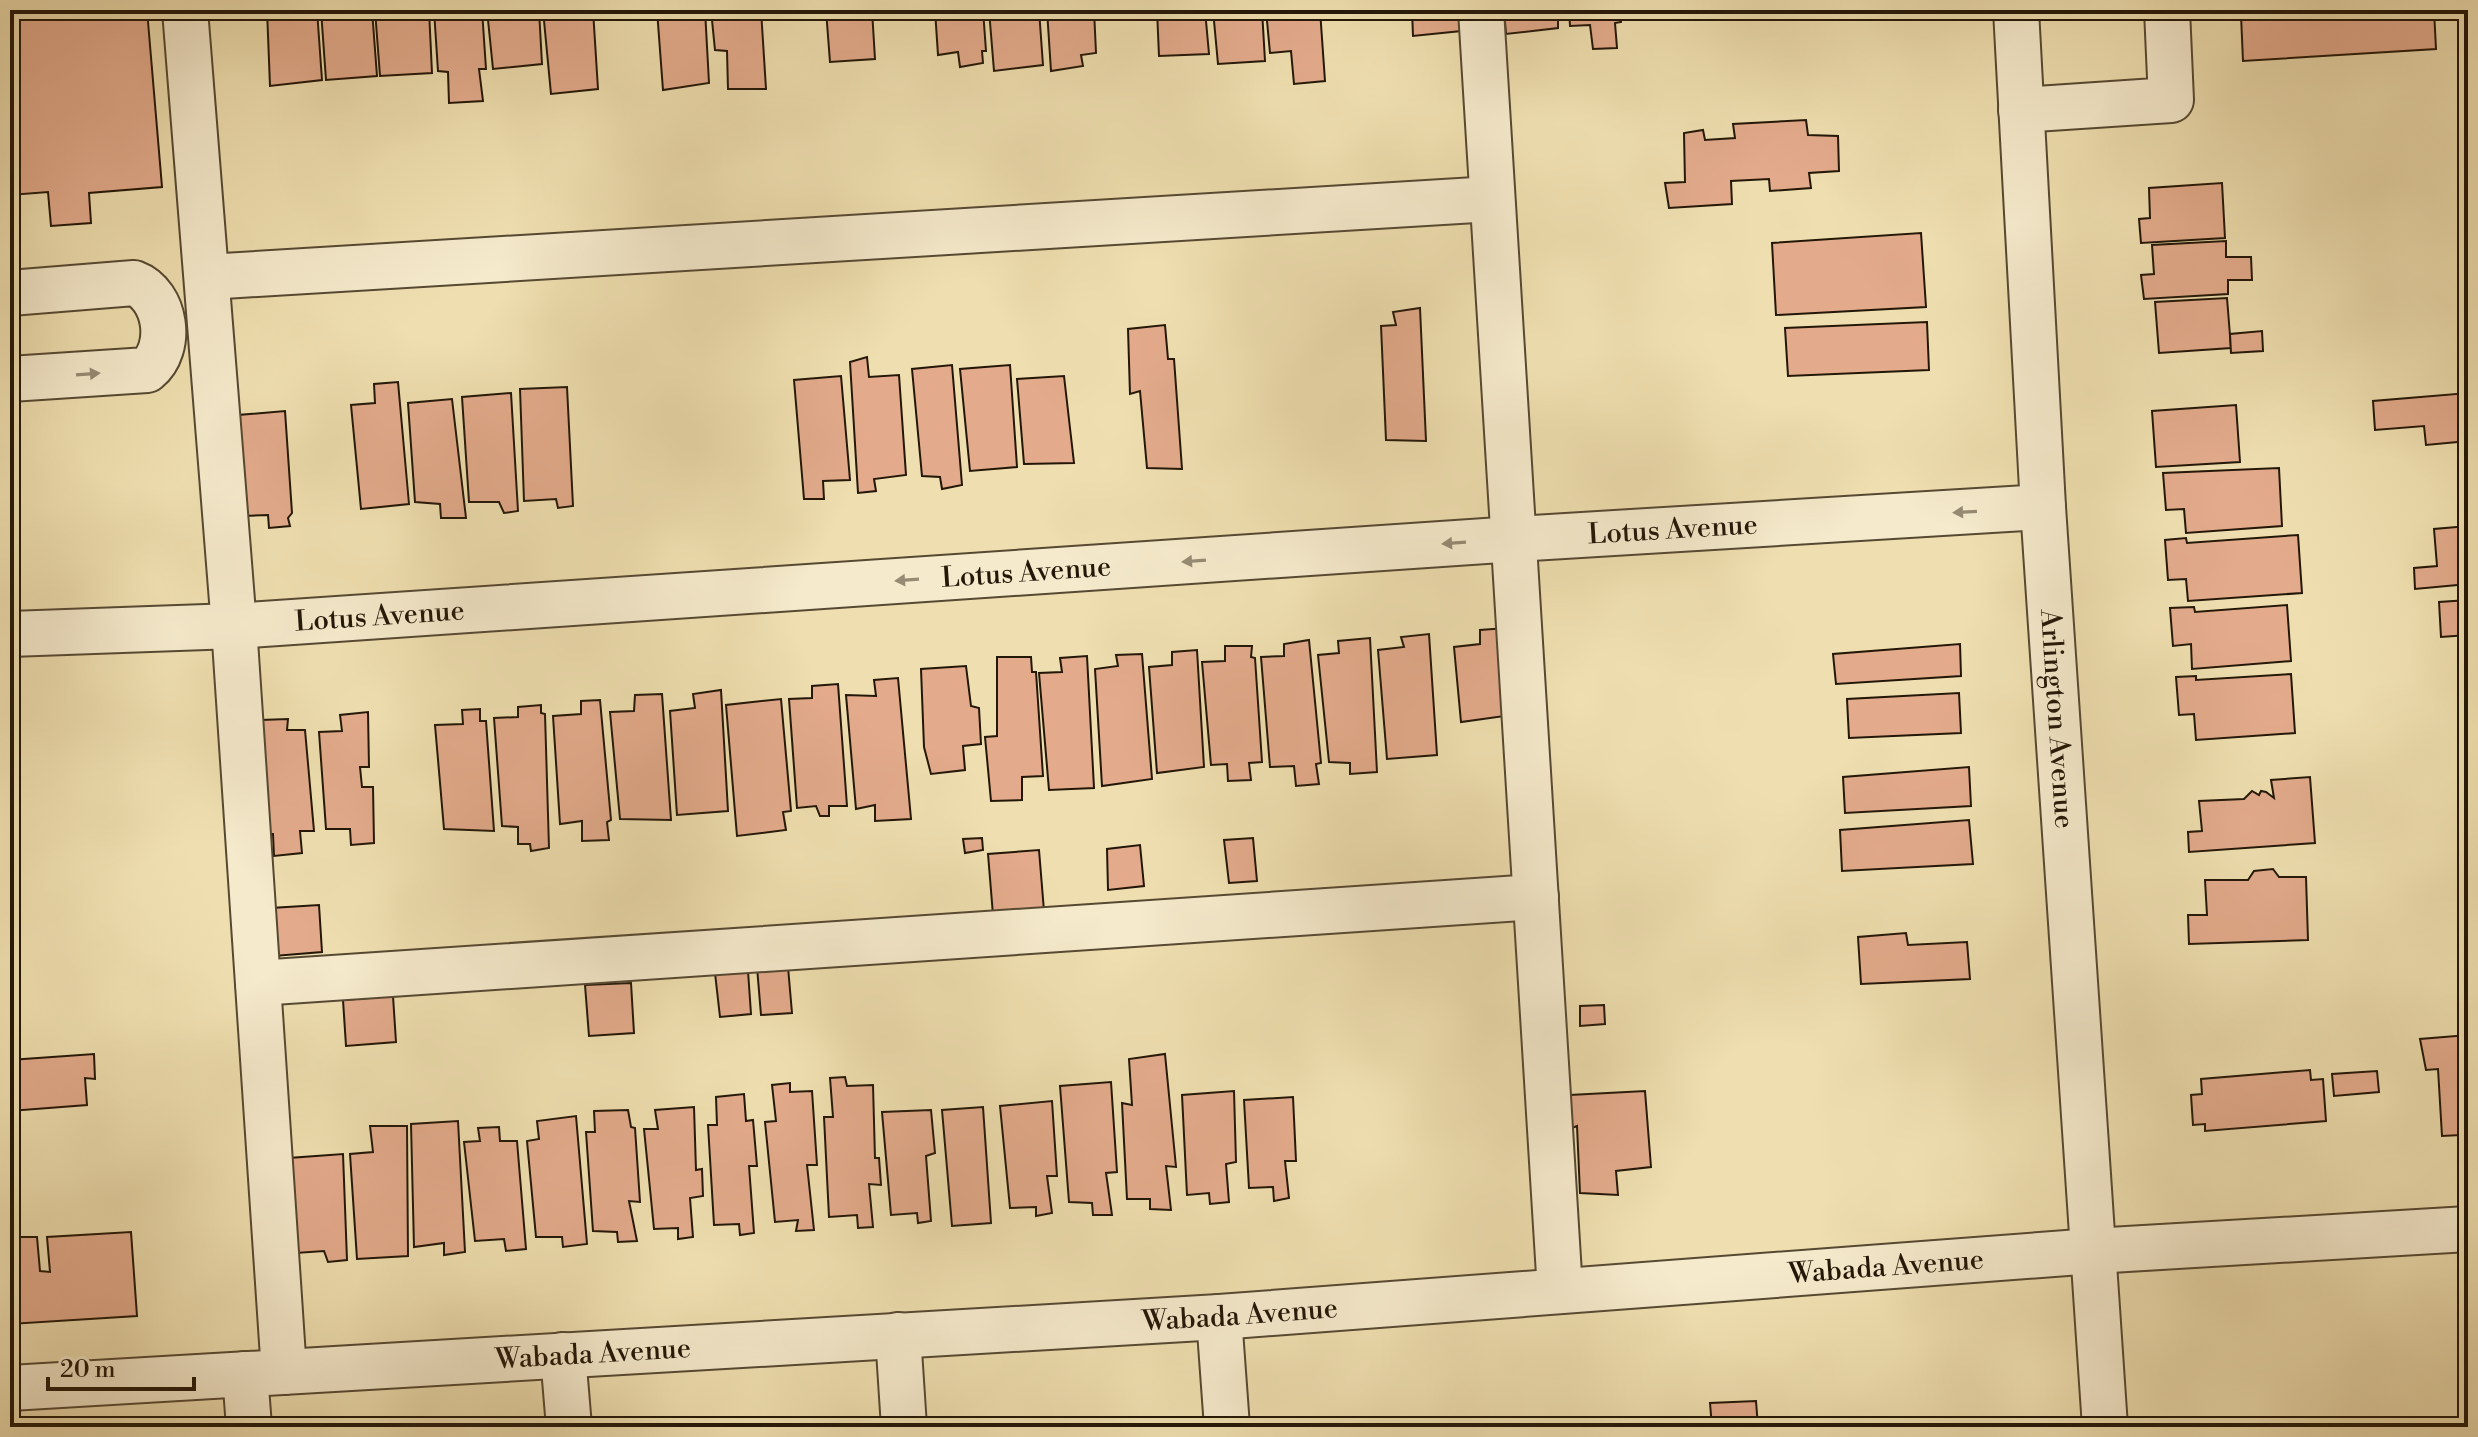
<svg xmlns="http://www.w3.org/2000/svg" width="2478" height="1437" font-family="'Libre Bodoni',serif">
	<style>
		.building { fill: #e3ab8c; stroke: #231708; stroke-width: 2 }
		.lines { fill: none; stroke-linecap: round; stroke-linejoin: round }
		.minor-casing { stroke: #564932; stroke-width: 48 }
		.minor { stroke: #f5eacc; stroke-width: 44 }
		.oneway { fill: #968b74 }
		.labels { text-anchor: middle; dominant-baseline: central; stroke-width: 6; stroke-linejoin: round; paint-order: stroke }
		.street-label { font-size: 28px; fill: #231708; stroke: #f5eacc }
	</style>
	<rect width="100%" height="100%" fill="#efdfb0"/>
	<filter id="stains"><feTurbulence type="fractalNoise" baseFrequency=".0025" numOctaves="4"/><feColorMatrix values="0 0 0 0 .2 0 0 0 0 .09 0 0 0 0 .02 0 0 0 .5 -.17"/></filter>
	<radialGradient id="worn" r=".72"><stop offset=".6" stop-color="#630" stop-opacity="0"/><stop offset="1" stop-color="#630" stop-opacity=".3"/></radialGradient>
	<g class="building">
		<polygon points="10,10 147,10 162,187 89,193 91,223 51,226 48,192 10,195"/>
		<polygon points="267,10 317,10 322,80 270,86"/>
		<polygon points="321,10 372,10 377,76 326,80"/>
		<polygon points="375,10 429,10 432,73 380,76"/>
		<polygon points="434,10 482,10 486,69 479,69 483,101 449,103 448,72 438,71"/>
		<polygon points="487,10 539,10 542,64 493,69"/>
		<polygon points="543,10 593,10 598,89 551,94"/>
		<polygon points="657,10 705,10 709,83 663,90"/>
		<polygon points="711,10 761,10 766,89 728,89 727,51 715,50"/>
		<polygon points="826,10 872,10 875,59 830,62"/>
		<polygon points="935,10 983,10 986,51 982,51 983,63 960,67 958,52 938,55"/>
		<polygon points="989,10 1039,10 1043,65 994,71"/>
		<polygon points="1047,10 1094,10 1096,53 1081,55 1083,66 1051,71"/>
		<polygon points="1157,10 1205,10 1209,54 1159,56"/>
		<polygon points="1213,10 1262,10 1265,61 1218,64"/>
		<polygon points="1266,10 1320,10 1325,81 1294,84 1291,51 1270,53"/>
		<polygon points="1412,10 1469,10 1471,30 1413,36"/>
		<polygon points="1504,10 1558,10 1558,28 1506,34"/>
		<polygon points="1569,10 1620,10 1621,22 1615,23 1617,48 1593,49 1590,25 1570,26"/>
		<polygon points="1686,10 1740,10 1741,15 1686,19"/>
		<polygon points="1881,10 1935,10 1935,12 1881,14"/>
		<polygon points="2231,10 2434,10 2436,49 2243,61 2241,15 2232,16"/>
		<polygon points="1806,120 1808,135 1838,136 1839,171 1809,173 1811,188 1770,191 1769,179 1731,181 1732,204 1669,208 1665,183 1685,182 1684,133 1703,130 1705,140 1735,138 1733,124"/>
		<polygon points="2222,183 2225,238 2141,243 2139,219 2150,218 2149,188"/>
		<polygon points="1921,233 1926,307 1776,315 1772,243"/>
		<polygon points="2226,241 2226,257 2251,257 2252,280 2228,280 2228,294 2144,299 2141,275 2154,274 2152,245"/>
		<polygon points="2227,298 2231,348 2159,353 2155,302"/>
		<polygon points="1420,308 1426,441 1386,440 1381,326 1396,325 1393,312"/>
		<polygon points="1927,322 1929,370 1788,376 1785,328"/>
		<polygon points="1165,325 1168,359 1174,359 1182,469 1147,468 1140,391 1130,394 1128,329"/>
		<polygon points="2262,331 2263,351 2231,353 2230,334"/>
		<polygon points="867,357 869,377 899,375 906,475 874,479 876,491 858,493 850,362"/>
		<polygon points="952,365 962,485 942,489 940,477 922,476 912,369"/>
		<polygon points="1010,365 1017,467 970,471 960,369"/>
		<polygon points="841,376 850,480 823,481 824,499 804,499 794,380"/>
		<polygon points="1064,376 1074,463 1024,464 1017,379"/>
		<polygon points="398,382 409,504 361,509 351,405 375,403 374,384"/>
		<polygon points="567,387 573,506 558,508 556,499 524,501 520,389"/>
		<polygon points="511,393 518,511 504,513 499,502 469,502 462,397"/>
		<polygon points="2468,393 2468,441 2426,445 2424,426 2375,430 2373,401"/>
		<polygon points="452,399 466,518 441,518 440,504 415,502 408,403"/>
		<polygon points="2236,405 2240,462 2156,467 2152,411"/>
		<polygon points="285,411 292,513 288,518 290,526 269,528 268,515 245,516 238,415"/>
		<polygon points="2279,468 2282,526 2186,533 2184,509 2166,510 2163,473"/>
		<polygon points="2468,526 2468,584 2415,589 2414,568 2437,566 2434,529"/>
		<polygon points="2298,535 2302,593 2188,601 2186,579 2168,580 2165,540 2186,538 2187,543"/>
		<polygon points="2468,600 2468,635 2441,637 2439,602"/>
		<polygon points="2287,605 2291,661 2192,669 2191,644 2173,646 2170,608 2194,607 2195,612"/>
		<polygon points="1506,628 1512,715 1461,722 1454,647 1480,644 1480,630"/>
		<polygon points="1429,634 1437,755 1387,759 1378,650 1404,647 1401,637"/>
		<polygon points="1370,638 1377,772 1350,774 1350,763 1329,762 1318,655 1339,653 1338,641"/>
		<polygon points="1309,640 1321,763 1316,764 1319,784 1296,786 1294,766 1270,767 1261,657 1284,656 1284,644"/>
		<polygon points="1960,644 1961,676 1836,684 1833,654"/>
		<polygon points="1225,646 1252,646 1251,657 1255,658 1262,762 1249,763 1251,780 1228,781 1227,764 1211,765 1202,662 1225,661"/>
		<polygon points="1197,650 1204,767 1157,773 1149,667 1172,665 1172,652"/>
		<polygon points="1142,654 1152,779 1102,786 1095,669 1118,666 1116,655"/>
		<polygon points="1087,656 1094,788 1049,790 1039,673 1062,672 1060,658"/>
		<polygon points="997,657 1031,657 1032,672 1036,672 1043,776 1022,777 1022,800 991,801 985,737 997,736"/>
		<polygon points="966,666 971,706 979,708 981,744 963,746 965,770 931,774 924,747 921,669"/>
		<polygon points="2291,674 2295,733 2196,740 2194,714 2179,715 2176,677 2196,676 2196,680"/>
		<polygon points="898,678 911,819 875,821 875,805 856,809 846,695 876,696 874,680"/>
		<polygon points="838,684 847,806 829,806 829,816 820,816 816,806 797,808 789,699 812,698 812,686"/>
		<polygon points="721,690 728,811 677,815 670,711 695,708 693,694"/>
		<polygon points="1959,693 1961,733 1849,738 1847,699"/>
		<polygon points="662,694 671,820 620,819 610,712 634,711 635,695"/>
		<polygon points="781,699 791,811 783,812 786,830 737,836 726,705"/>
		<polygon points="600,700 611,820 607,822 609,840 582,841 582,821 560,824 553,716 581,714 581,701"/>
		<polygon points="541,705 541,713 545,714 549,848 531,851 530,844 518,844 518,827 502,826 494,718 518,717 518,707"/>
		<polygon points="480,709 480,721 486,721 494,831 444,829 435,725 463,724 462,710"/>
		<polygon points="368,712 369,767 360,767 362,787 373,787 374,843 351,845 350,829 326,829 319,732 342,731 340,715"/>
		<polygon points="288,719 287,730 305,730 314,831 300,831 302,853 274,856 273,834 264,834 256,734 263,732 261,720"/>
		<polygon points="1969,767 1971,806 1845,813 1843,777"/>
		<polygon points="2310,777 2315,843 2189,852 2188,832 2202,831 2199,801 2244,799 2252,791 2259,795 2261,791 2266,792 2274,798 2271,780"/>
		<polygon points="1969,820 1973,864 1842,871 1840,830"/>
		<polygon points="982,838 983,850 965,853 963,839"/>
		<polygon points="1253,838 1257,881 1229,883 1224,840"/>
		<polygon points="1140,845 1144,886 1108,890 1107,849"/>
		<polygon points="1039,850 1044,911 993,915 988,854"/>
		<polygon points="2273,869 2279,877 2306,877 2308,940 2189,944 2188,915 2207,915 2205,880 2248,880 2254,871"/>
		<polygon points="319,905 322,952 274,956 271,908"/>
		<polygon points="1906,933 1908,945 1967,942 1970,979 1861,984 1858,937"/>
		<polygon points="757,967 788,967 792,1013 761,1015"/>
		<polygon points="748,971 751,1014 720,1017 715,973"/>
		<polygon points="631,983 634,1033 589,1036 585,985"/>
		<polygon points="393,996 396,1042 346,1046 343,1000"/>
		<polygon points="1604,1005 1605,1024 1580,1026 1580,1006"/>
		<polygon points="2468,1035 2468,1145 2461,1145 2461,1135 2442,1136 2438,1069 2426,1070 2420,1039"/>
		<polygon points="94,1054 95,1079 85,1078 87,1105 10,1111 10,1060"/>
		<polygon points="1165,1054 1176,1167 1166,1166 1171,1210 1150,1209 1150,1199 1127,1199 1122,1103 1132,1105 1129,1059"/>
		<polygon points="2310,1070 2311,1080 2323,1079 2326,1121 2205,1131 2205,1124 2193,1125 2191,1095 2202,1094 2201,1079"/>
		<polygon points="2377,1071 2379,1092 2334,1096 2332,1074"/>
		<polygon points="845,1077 847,1086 873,1085 875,1158 879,1158 881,1185 869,1184 873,1227 858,1228 857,1215 829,1217 824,1117 833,1117 830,1078"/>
		<polygon points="1111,1082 1117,1172 1106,1173 1112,1215 1093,1215 1092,1203 1069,1202 1060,1086"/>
		<polygon points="790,1083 790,1092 812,1091 817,1165 807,1165 814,1230 796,1231 798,1220 775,1222 765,1122 776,1121 772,1085"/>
		<polygon points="1234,1091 1236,1162 1226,1164 1229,1202 1210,1204 1209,1193 1187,1195 1182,1095"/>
		<polygon points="1645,1091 1651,1167 1616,1171 1618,1195 1580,1193 1577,1126 1572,1128 1570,1095"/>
		<polygon points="744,1094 746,1121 753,1120 757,1166 749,1166 754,1233 740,1235 739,1224 714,1225 708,1125 717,1125 716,1097"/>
		<polygon points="1293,1097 1296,1161 1285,1161 1289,1198 1274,1201 1273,1187 1249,1188 1244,1100"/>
		<polygon points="1052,1101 1057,1176 1047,1176 1052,1213 1036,1216 1036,1207 1010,1208 1000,1106"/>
		<polygon points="694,1107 696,1170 702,1169 703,1196 690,1198 693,1237 678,1239 678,1228 654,1229 644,1129 658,1129 655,1110"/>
		<polygon points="983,1107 991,1223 952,1226 942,1110"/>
		<polygon points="628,1110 631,1127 635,1128 640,1202 629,1201 637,1241 618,1242 617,1232 593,1231 586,1132 595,1132 594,1111"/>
		<polygon points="931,1110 935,1153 926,1156 931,1221 918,1223 917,1213 891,1215 882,1112"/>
		<polygon points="576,1116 587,1244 563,1247 562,1237 536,1237 527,1141 539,1139 537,1121"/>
		<polygon points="458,1121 465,1252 444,1255 444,1243 414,1247 411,1124"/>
		<polygon points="370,1126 407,1126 408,1256 357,1259 350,1154 373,1152"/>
		<polygon points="499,1127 500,1141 517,1141 526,1249 506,1251 504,1239 475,1241 464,1142 480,1141 478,1128"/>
		<polygon points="343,1154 347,1260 328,1262 324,1251 296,1253 289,1158"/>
		<polygon points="131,1232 137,1316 10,1324 10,1237 37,1237 40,1271 50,1272 47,1237"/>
		<polygon points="1756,1401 1758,1427 1712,1427 1710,1403"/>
		<polygon points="1649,1417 1650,1427 1579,1427 1578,1424"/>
	</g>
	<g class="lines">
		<g class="minor-casing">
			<g id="minor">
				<polyline points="185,10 234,626 284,1372"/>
				<polyline points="1481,10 1560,1291"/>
				<path id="s1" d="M2016,10l27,497 62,920"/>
				<polyline points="2021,110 2171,100 2167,10"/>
				<polyline points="207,277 1492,199"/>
				<path d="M10,293l124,-10c32,12 40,65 13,87l-137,9"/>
				<path id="s2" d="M10,634l224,-8 1281,-87 528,-32"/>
				<polyline points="258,983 1536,897"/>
				<polyline points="1219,1317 1227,1427"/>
				<polyline points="898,1335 904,1427"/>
				<polyline points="563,1355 569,1427"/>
				<polyline points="245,1374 249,1427"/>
				<path id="s3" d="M10,1388l1209,-71 874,-66 375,-22"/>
			</g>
		</g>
		<use href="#minor" class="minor"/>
	</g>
	<defs><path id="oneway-solid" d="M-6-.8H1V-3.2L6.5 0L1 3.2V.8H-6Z" transform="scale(2)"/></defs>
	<g class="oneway">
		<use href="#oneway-solid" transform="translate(88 374) rotate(-4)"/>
		<use href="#oneway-solid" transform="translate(1965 512) rotate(177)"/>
		<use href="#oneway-solid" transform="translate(1454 543) rotate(176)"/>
		<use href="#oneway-solid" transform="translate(1194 561) rotate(176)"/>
		<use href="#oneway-solid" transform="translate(907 580) rotate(176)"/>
	</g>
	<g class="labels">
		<g class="street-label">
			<text stroke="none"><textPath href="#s2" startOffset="1666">Lotus Avenue</textPath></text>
			<text stroke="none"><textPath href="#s2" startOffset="1018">Lotus Avenue</textPath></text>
			<text stroke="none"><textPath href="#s2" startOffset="370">Lotus Avenue</textPath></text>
			<text stroke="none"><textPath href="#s1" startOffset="710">Arlington Avenue</textPath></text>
			<text stroke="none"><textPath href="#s3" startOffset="1880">Wabada Avenue</textPath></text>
			<text stroke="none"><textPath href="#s3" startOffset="1232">Wabada Avenue</textPath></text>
			<text stroke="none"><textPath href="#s3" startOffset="584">Wabada Avenue</textPath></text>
		</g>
	</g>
	<rect width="2478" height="1437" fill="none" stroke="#efdfb0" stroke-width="40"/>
	<rect x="12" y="12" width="2454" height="1413" fill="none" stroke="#231708" stroke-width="4"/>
	<rect x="20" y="20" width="2438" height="1397" fill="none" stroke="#231708" stroke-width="2"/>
	<path d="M48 1377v12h146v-12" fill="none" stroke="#231708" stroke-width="4"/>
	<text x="60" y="1377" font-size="24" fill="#231708" stroke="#f5eacc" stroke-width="6" paint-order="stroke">20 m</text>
	<rect width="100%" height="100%" filter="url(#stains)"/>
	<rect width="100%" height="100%" fill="url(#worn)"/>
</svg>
